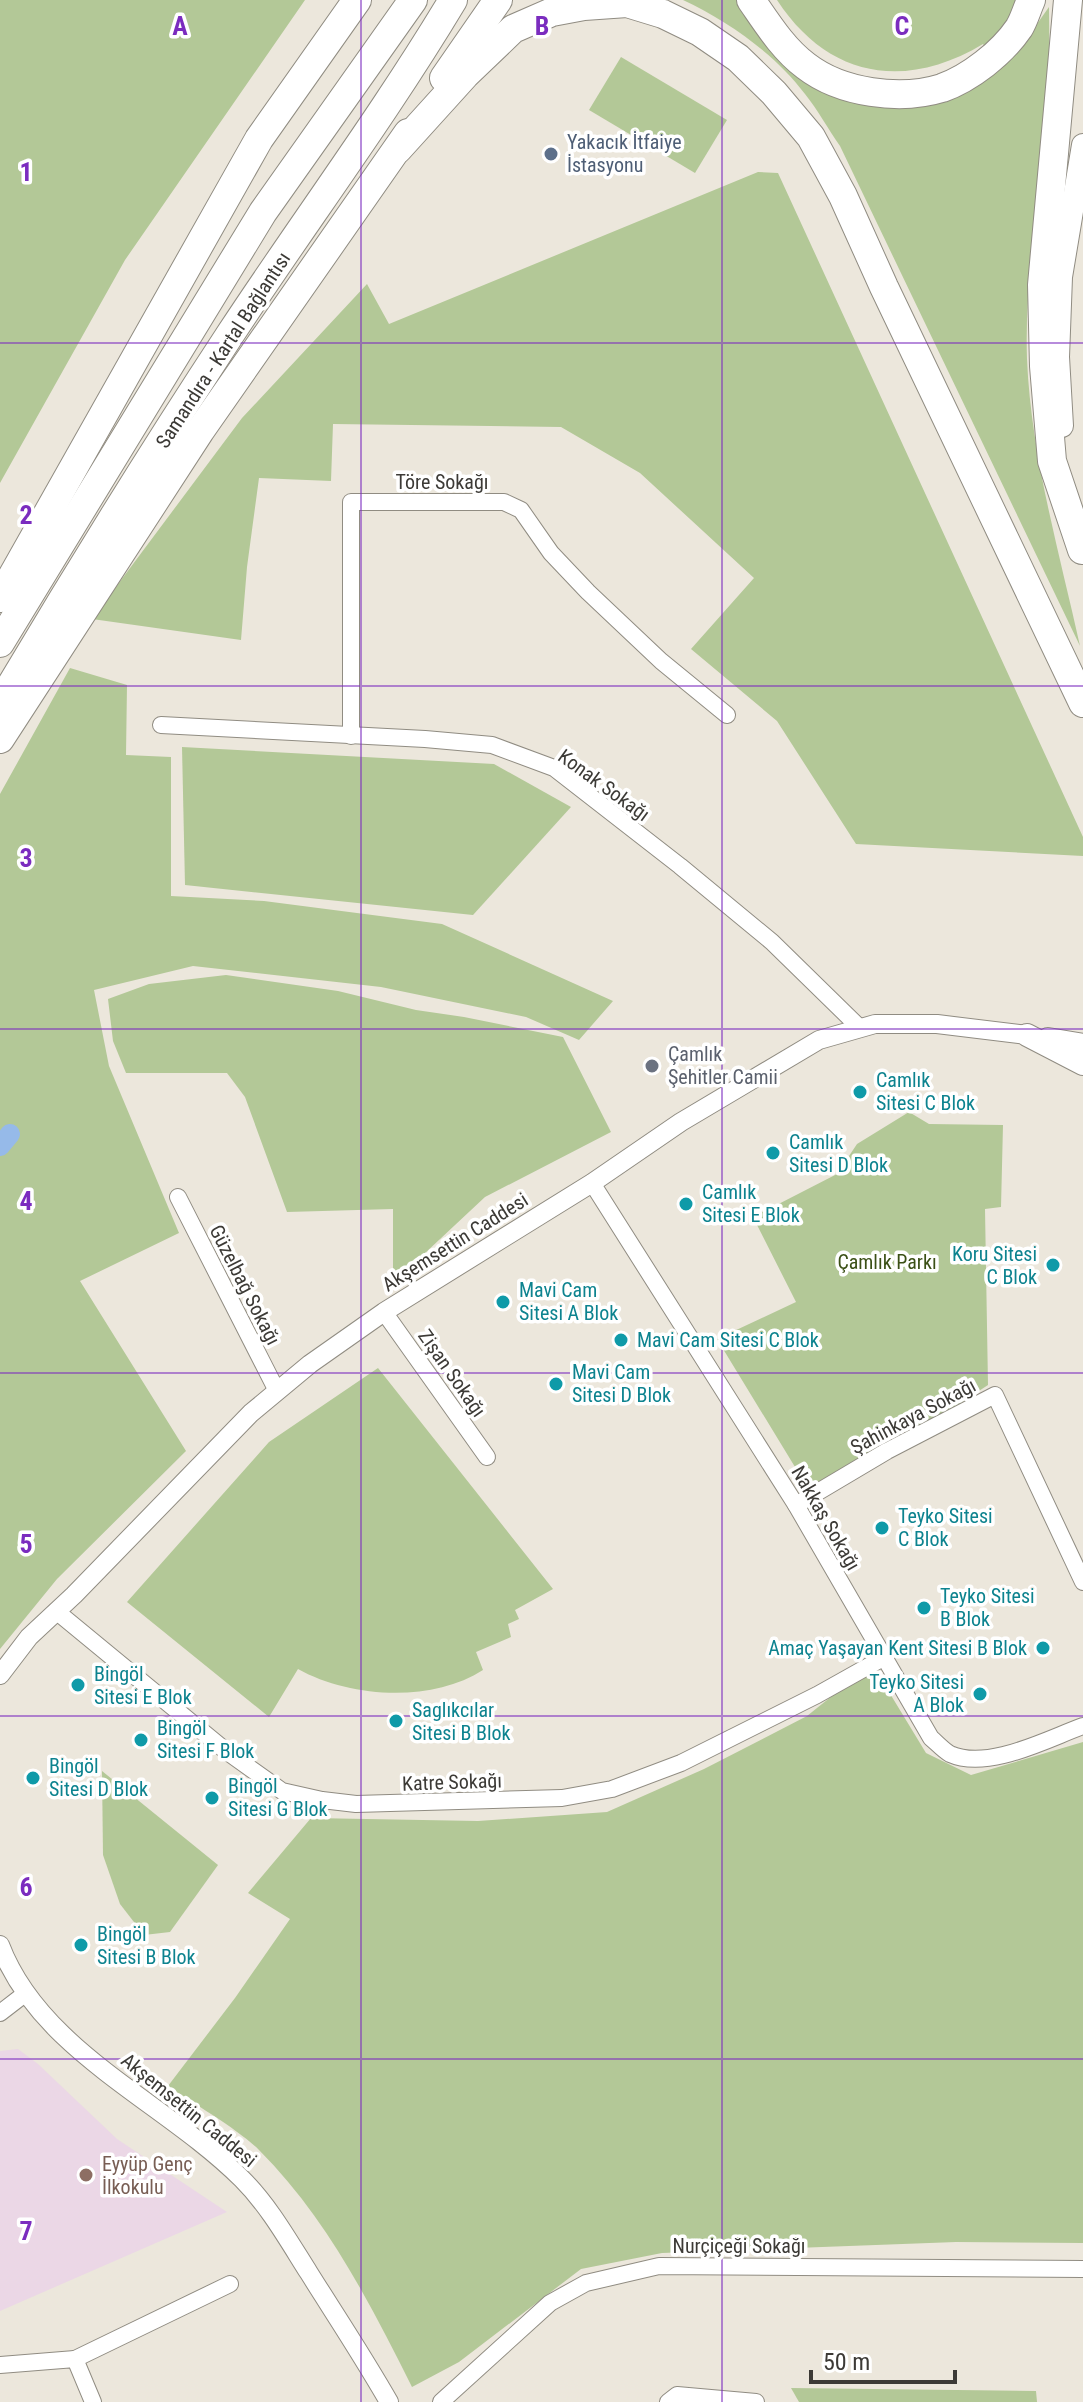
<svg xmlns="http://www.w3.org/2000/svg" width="1083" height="2402" font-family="'Roboto Condensed',sans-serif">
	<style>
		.education { fill: #ebd7e6 }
		.green { fill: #b3c897 }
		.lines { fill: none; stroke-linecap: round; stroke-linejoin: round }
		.canal { stroke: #96bae9; stroke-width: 20 }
		.minor-casing { stroke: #908c82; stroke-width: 18 }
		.tertiary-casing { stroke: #908c82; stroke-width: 20 }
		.secondary-casing { stroke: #908c82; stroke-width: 24 }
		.motorway-casing { stroke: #908c82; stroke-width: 30 }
		.minor { stroke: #fff; stroke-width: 16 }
		.tertiary { stroke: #fff; stroke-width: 18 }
		.secondary { stroke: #fff; stroke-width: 22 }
		.motorway { stroke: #fff; stroke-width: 28 }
		.grid { fill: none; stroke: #7b2cbf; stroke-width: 2; stroke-opacity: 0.55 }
		.service-dot { fill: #5c6f8a; stroke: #fff; stroke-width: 3 }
		.worship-dot { fill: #6b7280; stroke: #fff; stroke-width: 3 }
		.culture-dot { fill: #0f9aa8; stroke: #fff; stroke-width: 3 }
		.education-dot { fill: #8d6e63; stroke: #fff; stroke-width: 3 }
		.labels { text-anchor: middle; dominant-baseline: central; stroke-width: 7; stroke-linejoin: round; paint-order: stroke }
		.service-label { font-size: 20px; fill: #4e5e75; stroke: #fff; text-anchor: start }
		.street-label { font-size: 20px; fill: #3c3a36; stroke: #fff }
		.worship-label { font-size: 20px; fill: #5b616d; stroke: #fff; text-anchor: start }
		.culture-label { font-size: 20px; fill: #0d838f; stroke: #fff; text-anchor: start }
		.park-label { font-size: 20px; fill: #3b5016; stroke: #fff }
		.education-label { font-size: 20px; fill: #785e54; stroke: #fff; text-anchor: start }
		.grid-label { font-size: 26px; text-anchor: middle; font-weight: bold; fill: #7b2cbf; stroke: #fff; stroke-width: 7; stroke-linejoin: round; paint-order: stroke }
	</style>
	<rect width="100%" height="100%" fill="#ece7dc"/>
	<polygon class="education" points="18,2049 38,2064 117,2139 227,2212 0,2311 0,2051"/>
	<g class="green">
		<polygon points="0,0 305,0 125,260 0,483"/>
		<path d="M683,0h60l133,103 146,-58 27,-38c0,22 1,44 0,67 -4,95 -25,189 -22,285 4,96 32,192 53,287l-240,-500c-12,-17 -22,-36 -35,-52 -30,-40 -77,-73 -122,-94z"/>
		<path d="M777,0h242l-14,26 -20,21 -2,-3c-78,47 -155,34 -206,-44z"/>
		<polygon points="621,57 727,120 695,173 589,110"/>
		<polygon points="758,172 778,173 1083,837 1083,856 856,844 777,721 691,649 754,578 640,473 561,427 333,424 331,481 259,478 247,567 241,640 92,619 242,418 367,284 389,324"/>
		<polygon points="70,668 127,685 126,755 171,757 171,896 264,901 442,924 613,1001 579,1040 526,1017 381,987 193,966 94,990 109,1066 179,1233 80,1281 186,1451 57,1579 0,1649 0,794"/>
		<polygon points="182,747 494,764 571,807 473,915 185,885"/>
		<polygon points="226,975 338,991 416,1010 464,1017 563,1037 611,1132 485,1197 393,1283 393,1209 287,1212 245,1097 227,1073 126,1073 113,1041 108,999 149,984"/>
		<polygon points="909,1112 929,1124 1003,1125 1001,1207 985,1209 988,1385 950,1410 809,1490 717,1339 796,1302 753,1217 837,1174 857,1144"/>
		<path d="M378,1368l175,221 -38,21 4,9 -11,5 3,13 -35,15 7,18c-51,33 -133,28 -185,-1l-29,48 -142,-115 142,-160z"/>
		<path d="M872,1664l54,89 45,22 112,-33v501l-127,-1 -294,11 -81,16 -122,93 -47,25c-42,-84 -86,-170 -153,-237 -21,-21 -65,-46 -91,-64l67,-88 55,-79 -42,-26 63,-75 167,3 129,-9 97,-43 103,-53z"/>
		<polygon points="102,1771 218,1865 170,1932 144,1935 120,1904 103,1855"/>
		<polygon points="791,2388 1036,2391 1037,2402 799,2402"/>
	</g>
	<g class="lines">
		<polyline class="canal" points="0,1146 10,1134"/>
		<g class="minor-casing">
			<g id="minor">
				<polyline points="161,725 425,739 492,745 554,768 680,866 772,942 860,1028"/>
				<polyline points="351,736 351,502 504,502 521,510 551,553 588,592 661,661 727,715"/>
				<path d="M592,1183l204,322 135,233c6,5 12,12 19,16 38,17 97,-15 133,-28"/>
				<polyline points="178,1197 277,1391"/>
				<polyline points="384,1312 487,1457"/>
				<polyline points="796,1505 887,1451 995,1395 1083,1582"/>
				<polyline points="56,1611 226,1751 282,1791 322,1800 356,1804 562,1798 612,1789 681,1763 817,1695 883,1658"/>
				<polyline points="0,2013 26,1993"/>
				<polyline points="75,2359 230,2284"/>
				<polyline points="0,2365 75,2359 93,2402"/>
				<polyline points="441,2402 550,2303 586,2283 659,2266 1083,2269"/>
				<polyline points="668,2402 677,2395 756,2402"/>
			</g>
		</g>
		<g class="tertiary-casing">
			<g id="tertiary">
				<polyline points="0,1675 29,1637 74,1595 251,1413 310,1364 384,1312 592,1183 681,1122 819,1040 875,1024 937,1024 1027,1035"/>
				<path d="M0,1945c40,106 165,157 242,234 27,27 46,61 67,94 27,43 55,85 80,129"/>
			</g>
		</g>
		<g class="secondary-casing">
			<g id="secondary">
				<polyline points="1062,426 1058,357 1061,277 1083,145"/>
				<polyline points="1027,1035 1083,1064"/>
				<polyline points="1048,1039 1083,1045"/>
			</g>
		</g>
		<g class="motorway-casing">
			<g id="motorway">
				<path d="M751,0c16,23 32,49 55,66 35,27 94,35 136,22 28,-10 60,-35 77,-60 5,-8 8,-19 12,-28"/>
				<polyline points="1068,0 1042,285 1044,366 1052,461 1082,550"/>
				<polyline points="444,78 498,0"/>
				<polyline points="398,149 465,75 513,29 552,12 584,6 627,3 663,14 700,32 738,58 774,93 811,137 843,196 884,287 1083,703"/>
				<polyline points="0,598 259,139 357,0"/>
				<polyline points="0,643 263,212 413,0"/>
				<path d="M0,704c74,-125 151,-249 231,-371 73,-111 153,-218 222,-333"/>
				<polyline points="0,739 200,431 408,133"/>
			</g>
		</g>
		<use href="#minor" class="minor"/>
		<use href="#tertiary" class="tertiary"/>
		<use href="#secondary" class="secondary"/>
		<use href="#motorway" class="motorway"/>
	</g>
	<path class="grid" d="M361,0v2402M722,0v2402M0,343h1083M0,686h1083M0,1029h1083M0,1373h1083M0,1716h1083M0,2059h1083"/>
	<circle class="service-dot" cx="551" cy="154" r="8"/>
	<circle class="worship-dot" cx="652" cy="1066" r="8"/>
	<g class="culture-dot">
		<circle cx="860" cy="1092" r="8"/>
		<circle cx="773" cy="1153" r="8"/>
		<circle cx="686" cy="1204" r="8"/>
		<circle cx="1053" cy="1265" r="8"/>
		<circle cx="503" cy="1302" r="8"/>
		<circle cx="621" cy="1340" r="8"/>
		<circle cx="556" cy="1384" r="8"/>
		<circle cx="882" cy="1528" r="8"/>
		<circle cx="924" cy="1608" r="8"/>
		<circle cx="1043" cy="1648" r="8"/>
		<circle cx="78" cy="1685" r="8"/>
		<circle cx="980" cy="1694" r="8"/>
		<circle cx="396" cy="1721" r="8"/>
		<circle cx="141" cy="1740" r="8"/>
		<circle cx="33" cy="1778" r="8"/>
		<circle cx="212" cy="1798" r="8"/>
		<circle cx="81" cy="1945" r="8"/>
	</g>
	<circle class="education-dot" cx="86" cy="2175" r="8"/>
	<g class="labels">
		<g class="service-label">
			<text x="567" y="142">Yakacık İtfaiye<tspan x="567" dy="23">İstasyonu</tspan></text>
		</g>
		<g class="street-label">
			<text transform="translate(223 350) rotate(-57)">Samandıra - Kartal Bağlantısı</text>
			<text x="442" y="482">Töre Sokağı</text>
			<text transform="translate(604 785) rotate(36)">Konak Sokağı</text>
			<text transform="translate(455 1242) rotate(-32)">Akşemsettin Caddesi</text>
			<text transform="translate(245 1285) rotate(63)">Güzelbağ Sokağı</text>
			<text transform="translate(452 1373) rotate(55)">Zişan Sokağı</text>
			<text transform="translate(913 1416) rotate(-28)">Şahinkaya Sokağı</text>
			<text transform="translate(826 1518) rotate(60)">Nakkaş Sokağı</text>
			<text transform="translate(452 1782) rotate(-2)">Katre Sokağı</text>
			<text transform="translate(189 2110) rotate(39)">Akşemsettin Caddesi</text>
			<text x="739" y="2246">Nurçiçeği Sokağı</text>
		</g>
		<g class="worship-label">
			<text x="668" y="1054">Çamlık<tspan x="668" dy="23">Şehitler Camii</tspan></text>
		</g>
		<g class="culture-label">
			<text x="876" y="1080">Camlık<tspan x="876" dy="23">Sitesi C Blok</tspan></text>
			<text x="789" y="1142">Camlık<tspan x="789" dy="23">Sitesi D Blok</tspan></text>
			<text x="702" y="1192">Camlık<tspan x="702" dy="23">Sitesi E Blok</tspan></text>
			<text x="1037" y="1254" text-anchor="end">Koru Sitesi<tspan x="1037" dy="23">C Blok</tspan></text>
			<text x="519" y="1290">Mavi Cam<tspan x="519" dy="23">Sitesi A Blok</tspan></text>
			<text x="637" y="1340">Mavi Cam Sitesi C Blok</text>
			<text x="572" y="1372">Mavi Cam<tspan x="572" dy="23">Sitesi D Blok</tspan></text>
			<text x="898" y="1516">Teyko Sitesi<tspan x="898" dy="23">C Blok</tspan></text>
			<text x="940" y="1596">Teyko Sitesi<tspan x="940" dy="23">B Blok</tspan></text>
			<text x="1027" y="1648" text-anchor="end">Amaç Yaşayan Kent Sitesi B Blok</text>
			<text x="94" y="1674">Bingöl<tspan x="94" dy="23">Sitesi E Blok</tspan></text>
			<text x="964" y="1682" text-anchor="end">Teyko Sitesi<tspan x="964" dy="23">A Blok</tspan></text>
			<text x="412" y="1710">Saglıkcılar<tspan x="412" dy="23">Sitesi B Blok</tspan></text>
			<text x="157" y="1728">Bingöl<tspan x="157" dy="23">Sitesi F Blok</tspan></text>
			<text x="49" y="1766">Bingöl<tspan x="49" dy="23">Sitesi D Blok</tspan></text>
			<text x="228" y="1786">Bingöl<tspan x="228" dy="23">Sitesi G Blok</tspan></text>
			<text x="97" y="1934">Bingöl<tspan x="97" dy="23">Sitesi B Blok</tspan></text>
		</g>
		<g class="park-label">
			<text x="887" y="1262">Çamlık Parkı</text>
		</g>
		<g class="education-label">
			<text x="102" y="2164">Eyyüp Genç<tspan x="102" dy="23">İlkokulu</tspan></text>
		</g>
	</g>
	<g class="grid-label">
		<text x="180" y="35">A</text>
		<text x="542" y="35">B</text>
		<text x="902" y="35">C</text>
		<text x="26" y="181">1</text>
		<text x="26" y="524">2</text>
		<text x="26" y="867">3</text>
		<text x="26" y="1210">4</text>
		<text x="26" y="1553">5</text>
		<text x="26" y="1896">6</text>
		<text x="26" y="2240">7</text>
	</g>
	<path d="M811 2370v12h144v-12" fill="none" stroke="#3c3a36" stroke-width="4"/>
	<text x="823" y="2370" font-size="24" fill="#3c3a36" stroke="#ffffff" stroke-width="6" paint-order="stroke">50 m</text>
</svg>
